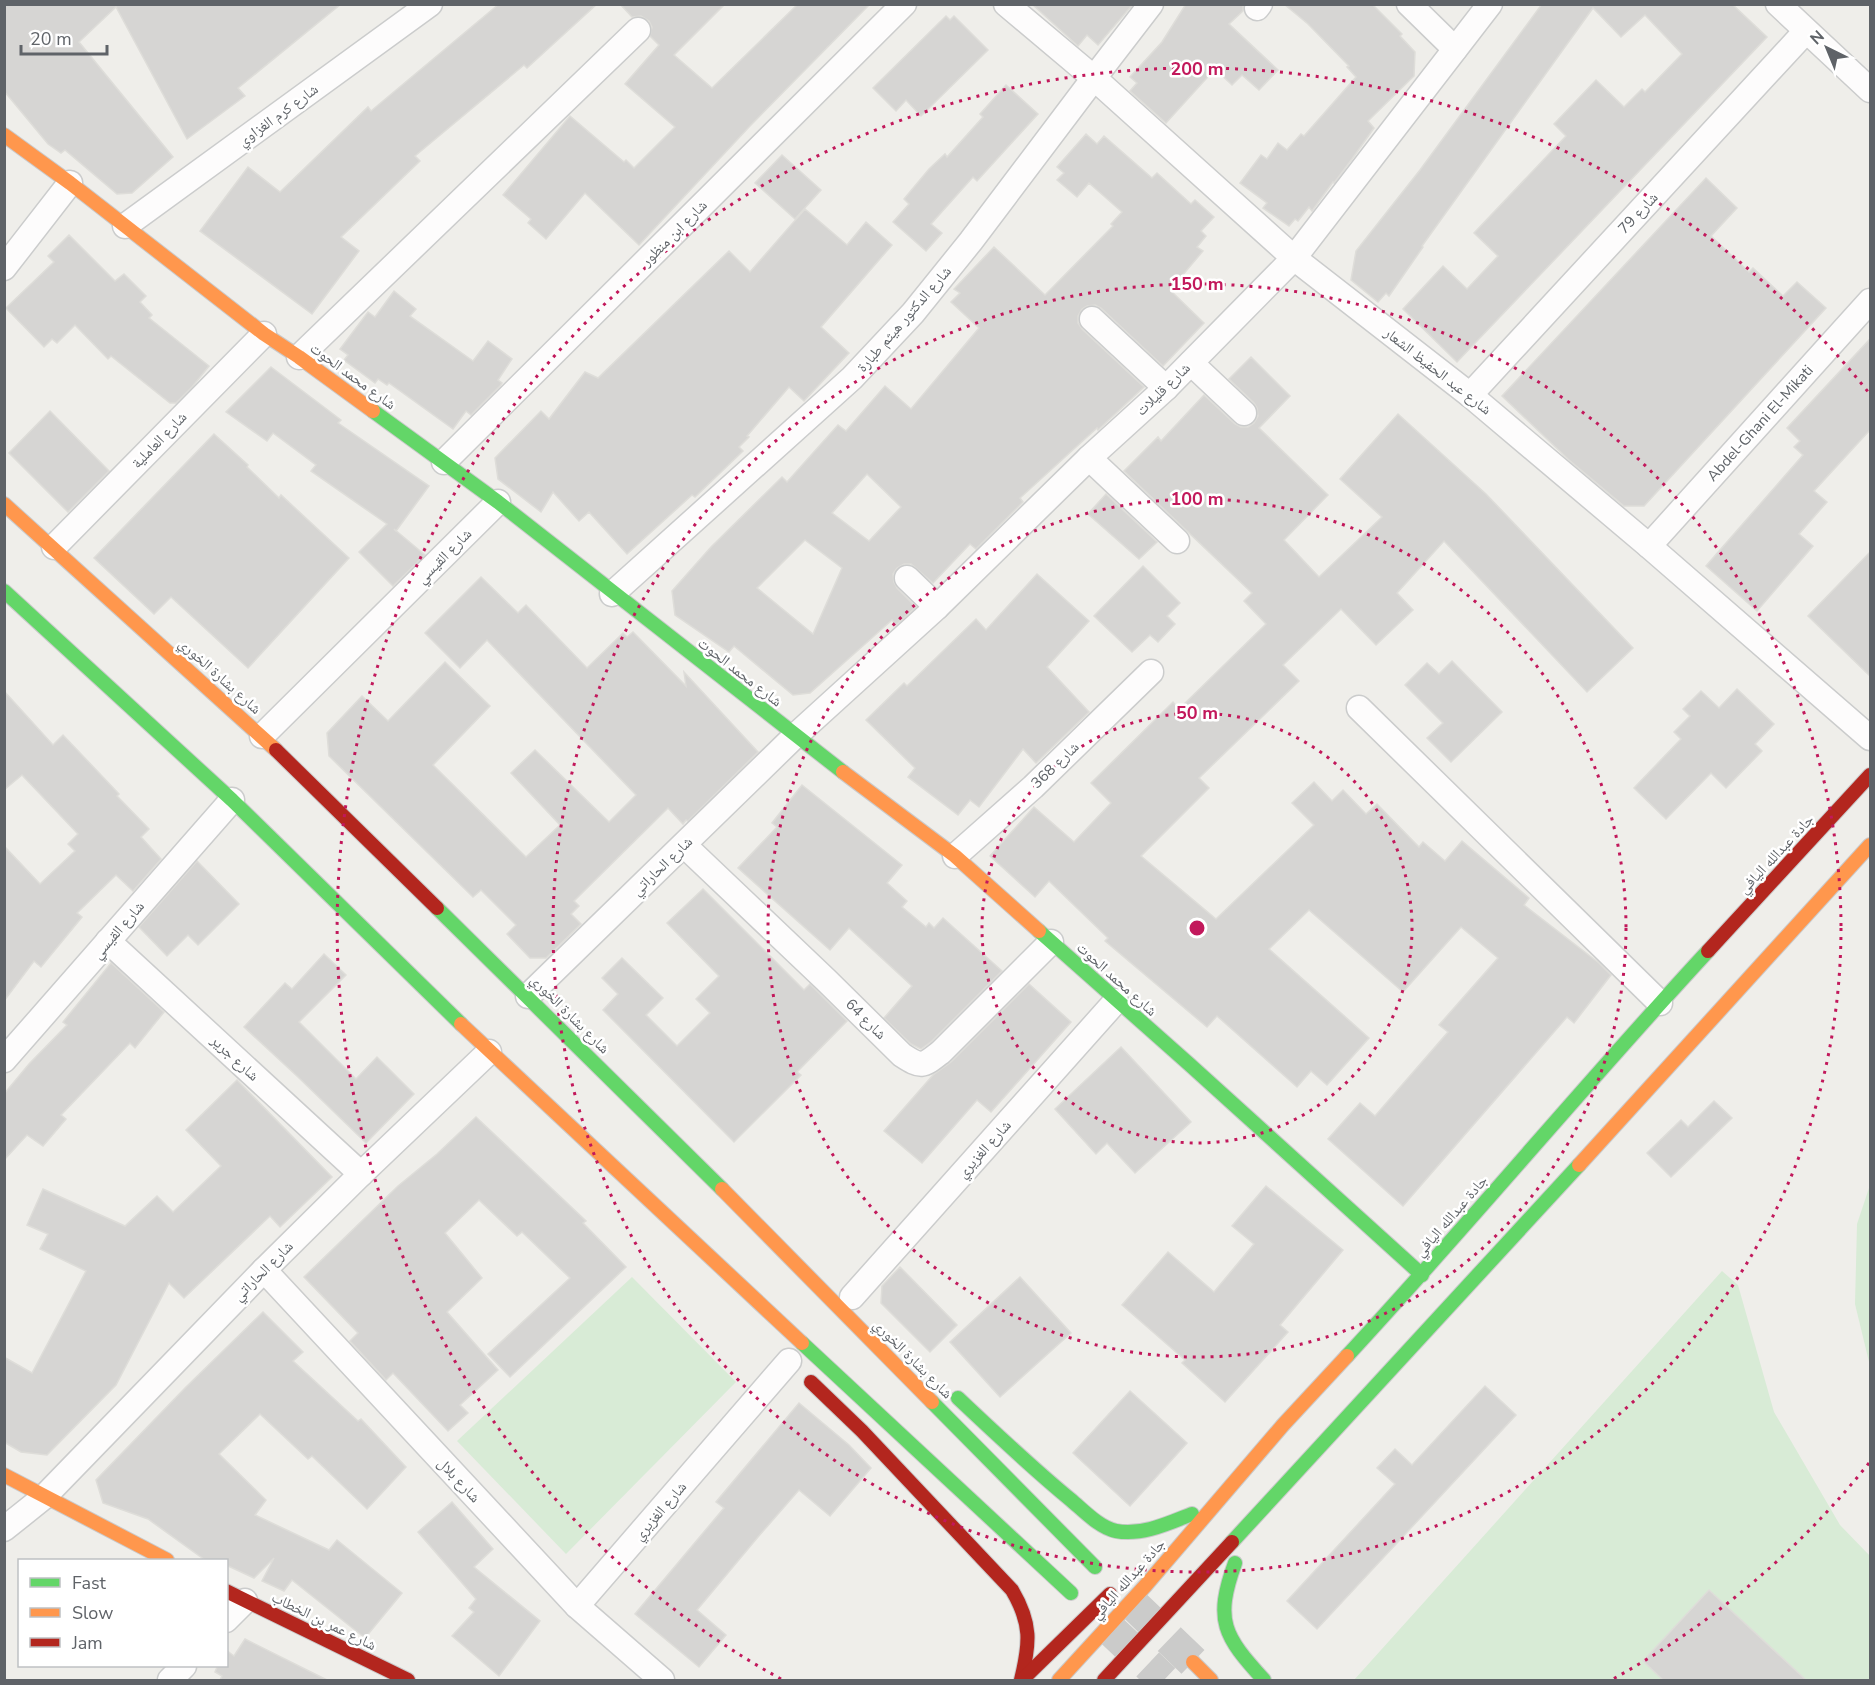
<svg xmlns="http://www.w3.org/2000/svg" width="1875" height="1685" font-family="'Nunito Sans','Noto Naskh Arabic',sans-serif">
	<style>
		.green { fill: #d8ebd6 }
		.building { fill: #d6d5d3; stroke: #deddd9; stroke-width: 1.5; fill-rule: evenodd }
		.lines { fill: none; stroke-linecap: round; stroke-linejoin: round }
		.primary-tunnel { stroke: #cbcbca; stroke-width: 33; stroke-dasharray: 33 16; stroke-linecap: butt }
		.street-casing { stroke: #cbcccc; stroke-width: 27 }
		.fast-casing { stroke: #cacacb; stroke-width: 16 }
		.slow-casing { stroke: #cacacb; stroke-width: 16 }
		.jam-casing { stroke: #cacacb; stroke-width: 16 }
		.street { stroke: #fdfcfc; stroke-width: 24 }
		.fast { stroke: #63d668; stroke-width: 14 }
		.slow { stroke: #ff974d; stroke-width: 14 }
		.jam { stroke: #b3261e; stroke-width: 14 }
		.ring { fill: none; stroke: #c2185b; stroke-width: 3; stroke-dasharray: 3 6 }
		.labels { text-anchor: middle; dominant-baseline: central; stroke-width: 5; stroke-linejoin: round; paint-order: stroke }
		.street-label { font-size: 15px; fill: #5f6368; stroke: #fff }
		.centre { fill: #c2185b; stroke: #fff; stroke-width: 3 }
		.ring-label { font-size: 18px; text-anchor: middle; font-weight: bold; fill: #c2185b; stroke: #fff; stroke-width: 5; stroke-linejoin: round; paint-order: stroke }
	</style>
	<rect width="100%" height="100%" fill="#efeeea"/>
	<g class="green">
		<polygon points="1870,1185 1870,1366 1855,1304 1857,1224"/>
		<polygon points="1722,1271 1738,1285 1774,1412 1840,1525 1870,1556 1870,1680 1354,1680"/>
		<polygon points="632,1277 736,1382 566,1554 457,1441"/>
	</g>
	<g class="building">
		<polygon points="4,4 341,4 238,88 245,96 187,139 116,7 79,42 173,157 132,193 117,194 65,150 61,153 48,144 4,91"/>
		<polygon points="499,4 597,4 527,68 524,65 415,156 420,161 341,237 359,251 312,314 200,231 248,167 280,192 368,107 371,111"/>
		<polygon points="620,4 725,4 674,55 712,88 798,4 870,4 750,126 639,245 585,193 546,239 528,223 531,219 503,195 570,116 624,162 626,160 634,168 675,127 625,84 659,45 650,36 652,27 649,21 641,16 632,17"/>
		<polygon points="1032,4 1133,4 1098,45 1087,35 1078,46"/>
		<polygon points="1186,4 1243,4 1243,11 1229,24 1278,70 1259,90 1242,75 1232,85 1215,69 1166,123 1130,91 1137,83 1130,77 1162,42"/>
		<polygon points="1284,4 1372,4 1402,34 1400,36 1415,52 1414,76 1368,121 1374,128 1352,159 1334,183 1333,182 1312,211 1309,207 1298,221 1295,219 1289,226 1263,208 1267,203 1240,183 1261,155 1267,159 1278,143 1287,150 1301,134 1304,136 1356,77 1347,67 1349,66 1308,24"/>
		<polygon points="1542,4 1732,4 1767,37 1457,362 1403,309 1443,266 1467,289 1498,256 1474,233 1566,136 1554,124 1596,80 1624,107 1642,89 1645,92 1682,54 1645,15 1621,37 1593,8 1422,246 1423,247 1389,296 1386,293 1378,302 1351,280 1356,251 1420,170"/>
		<polygon points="946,16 950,20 954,16 988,50 921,116 906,100 896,111 873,88"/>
		<polygon points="1006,85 1038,114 977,181 973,177 931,224 942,233 926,251 893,222 909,204 904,199 929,169 945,154 947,157 983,117 980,114"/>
		<path d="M1086,134l11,10 7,-8 48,42 5,-5 34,31 4,-4 19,17 -13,14 5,5 -9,11 6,4 -33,39 34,33 -41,43 -62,-58 -6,-3 -8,1 -5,3 -4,7v7l4,6 62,58 -46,43 -1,-2 -77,70 3,4 -47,47 -6,-5 -37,39 -22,-19h-7l-7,4 -4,6 1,8 3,6 19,19 -20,18 -4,-5 -82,73 -17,2 -59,-49 -5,6 -54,-37 -3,-24 39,-44 71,-70 5,5 51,-57 8,6 39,-45 26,23 68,-81 -28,-26 9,-9 -6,-4 40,-42 51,48 68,-69 -2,-2 11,-12 -33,-29 -12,14 -20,-17 7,-7 -7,-6zM867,474l34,33 -32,34 -37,-28zM805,540l37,28 -29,66 -56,-46z"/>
		<polygon points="782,155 821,190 795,219 755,183"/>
		<polygon points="1706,178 1737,208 1711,236 1749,272 1753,268 1783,296 1797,282 1826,308 1644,506 1624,506 1569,460 1502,396"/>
		<polygon points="805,209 847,245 866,222 892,245 821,327 849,353 804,401 789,387 747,436 749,437 739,447 743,451 695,497 692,495 627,554 589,512 579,521 553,492 541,512 498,479 495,458 541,411 549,419 585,372 598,378 729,251 750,272"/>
		<polygon points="69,235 115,281 124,274 146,296 140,302 152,315 149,318 209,366 192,387 176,403 170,403 111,356 108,359 75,325 57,343 52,339 44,347 6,308 54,262 48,256"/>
		<polygon points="394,291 416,309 410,316 473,361 488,341 512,359 498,380 502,383 500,386 471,415 466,411 453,429 389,383 387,385 378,379 375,383 344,360 348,355 340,349 368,312 375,317"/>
		<polygon points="1870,339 1870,430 1814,491 1827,502 1799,534 1813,546 1757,611 1706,566 1803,455 1794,447 1800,441 1787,428"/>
		<polygon points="1251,357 1290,396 1259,428 1328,495 1284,540 1319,577 1382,517 1340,479 1398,414 1486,494 1633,648 1587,692 1444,541 1397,593 1413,610 1376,645 1341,609 1283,665 1299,681 1199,778 1209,788 1141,856 1216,919 1314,825 1292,803 1314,782 1332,801 1343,790 1366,814 1377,804 1419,847 1423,842 1445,861 1462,841 1529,898 1524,905 1599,963 1611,975 1574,1023 1567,1017 1403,1206 1328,1139 1360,1103 1375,1116 1448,1032 1439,1025 1498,958 1461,927 1403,992 1309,910 1269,949 1369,1038 1327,1085 1311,1071 1297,1087 1217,1016 1207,1027 1105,941 1108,938 1049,881 1035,897 990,856 1034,807 1074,842 1111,803 1091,783 1173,702 1179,709 1266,624 1244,601 1252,593 1124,471 1158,437 1161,441 1204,395 1235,424 1241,427 1248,427 1254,423 1258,416 1257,408 1254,403 1229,379"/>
		<polygon points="271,367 341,420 338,423 429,486 396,531 394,529 425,555 393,586 359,552 387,524 311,471 316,465 273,433 267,441 226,412"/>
		<polygon points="50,411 109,471 68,512 9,453"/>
		<polygon points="214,434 248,465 247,467 279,498 281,495 349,558 248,668 171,597 154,614 94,558"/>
		<polygon points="1106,494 1157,542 1139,559 1088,514"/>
		<polygon points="1870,552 1870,676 1808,616"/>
		<polygon points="1143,566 1180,603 1167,616 1175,624 1158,642 1150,635 1132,652 1094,616"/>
		<polygon points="1037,574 1089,621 1047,667 1089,712 1036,763 1023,749 979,807 970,800 958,815 908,777 915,768 866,720 904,683 907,686 976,619 986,630"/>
		<polygon points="481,577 518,613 526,605 587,668 623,633 627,637 633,632 686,686 684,672 758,752 688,821 686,820 683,824 668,808 574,901 579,906 571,914 581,924 546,958 530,958 507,934 516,925 481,890 473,897 329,756 327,733 362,696 388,721 445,662 490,706 433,765 526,857 560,825 511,773 535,750 609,822 636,795 487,640 460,668 425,633"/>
		<polygon points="1452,661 1502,712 1451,762 1427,738 1443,723 1405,685 1427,663 1439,674"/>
		<polygon points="1737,689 1774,724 1755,744 1762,751 1726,788 1711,773 1666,819 1634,788 1681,739 1674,732 1690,716 1683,709 1701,691 1719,708"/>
		<polygon points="4,691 53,745 63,735 119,794 117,796 149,829 141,837 161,859 133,891 116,875 77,913 82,917 41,967 34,961 4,1001 4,846 40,884 75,851 68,844 78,834 22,775 4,790"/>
		<polygon points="802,785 902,865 887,883 907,901 902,907 926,927 929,923 934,928 943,918 1002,971 932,1041 921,1049 911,1044 884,1018 912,986 849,928 830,950 738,868 777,827 772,823"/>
		<polygon points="197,861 239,904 198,945 188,935 167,956 139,927"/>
		<polygon points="703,889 804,990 810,984 847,1021 797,1072 801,1075 734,1142 603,1010 618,994 602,978 622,958 663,998 646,1015 677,1046 710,1013 696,999 719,976 667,923"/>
		<polygon points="324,954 346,975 299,1022 356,1079 377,1057 414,1094 366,1143 298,1077 244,1027 285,983 292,989"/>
		<polygon points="111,963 164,1012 135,1048 130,1043 61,1115 66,1119 43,1146 27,1135 4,1160 4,1094 29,1064 67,1025 63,1022"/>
		<polygon points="1029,984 1071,1022 991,1112 977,1100 922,1163 884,1131 933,1075 951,1062"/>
		<polygon points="1121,1047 1191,1122 1135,1173 1107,1143 1096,1154 1055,1109"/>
		<polygon points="237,1080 332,1177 280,1227 270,1216 184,1298 169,1283 116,1385 47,1455 21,1452 4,1442 4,1357 32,1373 86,1271 40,1249 48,1234 27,1225 43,1189 125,1226 157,1196 173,1212 221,1166 186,1130"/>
		<polygon points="1714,1101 1732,1118 1671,1177 1647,1153 1681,1120 1688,1127"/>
		<polygon points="476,1117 586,1221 583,1223 626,1267 510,1377 488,1354 570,1278 522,1232 517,1236 479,1200 445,1233 482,1278 447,1312 498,1370 460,1405 468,1413 448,1431 393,1373 386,1380 350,1341 358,1333 304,1277 398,1186 437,1154"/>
		<polygon points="1266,1186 1343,1250 1280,1325 1288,1332 1225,1402 1182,1363 1185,1360 1122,1305 1168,1252 1214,1292 1254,1244 1232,1226"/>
		<polygon points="900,1267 957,1325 930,1352 881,1303 882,1286"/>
		<polygon points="1020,1277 1071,1333 1000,1397 950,1342"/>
		<polygon points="263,1312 303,1352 293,1361 358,1421 361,1419 406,1467 367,1509 312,1456 308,1459 260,1414 219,1454 266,1500 255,1515 329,1550 337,1540 402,1593 365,1638 292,1580 284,1591 262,1581 274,1558 254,1578 226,1565 226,1560 205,1560 148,1519 103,1503 96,1480 185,1388"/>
		<polygon points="1485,1386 1516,1415 1317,1629 1287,1601 1395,1484 1377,1468 1395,1449 1412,1465"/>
		<polygon points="1130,1391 1187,1443 1130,1506 1073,1453"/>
		<polygon points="799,1403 849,1445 871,1468 830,1516 799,1490 758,1537 697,1610 726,1635 699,1667 635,1614 724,1508 716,1502"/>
		<polygon points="452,1502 493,1549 474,1567 540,1621 499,1676 452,1636 474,1612 469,1608 476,1599 418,1532"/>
		<polygon points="1709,1590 1806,1680 1663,1680 1643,1661"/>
		<polygon points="245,1639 327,1680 220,1680 222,1676 215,1672 218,1665 226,1665 226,1650 234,1656"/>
	</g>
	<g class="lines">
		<g class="primary-tunnel">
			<polyline points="1134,1605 1193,1662"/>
			<polyline points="1112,1631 1164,1680"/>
		</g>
		<g class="street-casing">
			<g id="street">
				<polyline points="1006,4 1094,78 1294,258 1470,395 1649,546 1870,738"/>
				<polyline points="1409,4 1455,49"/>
				<polyline points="1778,4 1870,90"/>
				<polyline points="1257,8 1260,4"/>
				<polyline points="125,226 430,4"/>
				<polyline points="4,268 70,183"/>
				<polyline points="1092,319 1166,388"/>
				<polyline points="299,357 638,30"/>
				<polyline points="1191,363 1244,413"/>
				<polyline points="1470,395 1806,31"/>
				<polyline points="1089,458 1177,541"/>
				<polyline points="444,462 904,4"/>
				<polyline points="1649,546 1870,301"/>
				<polyline points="54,547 264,334"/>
				<polyline points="907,578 937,607"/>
				<polyline points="612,594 852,378 913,313 971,241 1094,78 1151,4"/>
				<polyline points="1359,708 1660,1003"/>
				<polyline points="262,736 498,502"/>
				<path d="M684,845l142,135 76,75c20,13 21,11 39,-3l110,-110"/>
				<polyline points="955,856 1033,787 1151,672"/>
				<polyline points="108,941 361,1174"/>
				<polyline points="528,996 795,736 937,607 1089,458 1166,388 1294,258 1490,4"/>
				<polyline points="4,1060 232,800"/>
				<polyline points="264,1270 577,1606 662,1680"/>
				<polyline points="852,1297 1116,1001"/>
				<polyline points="4,1529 44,1497 264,1270 361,1174 489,1052"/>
				<polyline points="577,1606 789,1361"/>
				<polyline points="226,1620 245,1601"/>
				<polyline points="170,1680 184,1666"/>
			</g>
		</g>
		<g class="fast-casing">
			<g id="fast">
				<polyline points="373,411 498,502 843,772"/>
				<polyline points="4,591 232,800 461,1024"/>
				<polyline points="437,908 722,1189"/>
				<polyline points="1039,931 1189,1064 1422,1275"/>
				<polyline points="802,1343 1071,1593"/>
				<path d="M1347,1356c123,-133 238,-272 361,-405"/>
				<path d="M958,1398c37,35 74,70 113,102 13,11 29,28 45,31 26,5 53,-8 76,-17"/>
				<polyline points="932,1402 1095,1567"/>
				<polyline points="1232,1542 1579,1165"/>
				<path d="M1235,1563c-21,58 -11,73 29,117"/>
			</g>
		</g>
		<g class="slow-casing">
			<g id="slow">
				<polyline points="4,135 70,183 264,334 299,357 373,411"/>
				<polyline points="4,504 276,750"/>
				<polyline points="843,772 955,856 1039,931"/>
				<polyline points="461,1024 802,1343"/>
				<polyline points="1579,1165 1870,845"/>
				<polyline points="722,1189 932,1402"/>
				<polyline points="4,1475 167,1560"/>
				<polyline points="1193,1662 1211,1680"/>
				<polyline points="1059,1680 1146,1585 1283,1425 1347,1356"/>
			</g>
		</g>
		<g class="jam-casing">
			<g id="jam">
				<polyline points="276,750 437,908"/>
				<polyline points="1708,951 1870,775"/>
				<path d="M811,1382l51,49 150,159c20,34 18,53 9,90"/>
				<polyline points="226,1591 408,1680"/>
				<polyline points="1022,1680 1110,1594"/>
				<polyline points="1104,1680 1232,1542"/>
			</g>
		</g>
		<use href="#street" class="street"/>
		<use href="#fast" class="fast"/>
		<use href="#slow" class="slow"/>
		<use href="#jam" class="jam"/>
	</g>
	<g class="ring">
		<circle cx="1197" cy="928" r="215"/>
		<circle cx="1197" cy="928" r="429"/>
		<circle cx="1197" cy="928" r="644"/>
		<path d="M1869 1463A859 859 0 0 1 1613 1679M781 1679A859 859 0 1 1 1869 393"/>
	</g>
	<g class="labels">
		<g class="street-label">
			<text transform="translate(278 115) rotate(-36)">شارع كرم الغزاوي</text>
			<text transform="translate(1638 213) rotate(-47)">شارع 79</text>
			<text transform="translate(674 233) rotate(-45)">شارع ابن منظور</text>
			<text transform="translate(904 319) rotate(-49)">شارع الدكتور هيثم طبارة</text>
			<text transform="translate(1438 371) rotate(38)">شارع عبد الحفيظ الشعار</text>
			<text transform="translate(353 376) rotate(36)">شارع محمد الحوت</text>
			<text transform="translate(1163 389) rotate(-44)">شارع قليلات</text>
			<text transform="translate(1760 423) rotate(-48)">Abdel-Ghani El-Mikati</text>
			<text transform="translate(159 440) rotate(-46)">شارع العاملية</text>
			<text transform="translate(444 556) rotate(-45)">شارع القيسي</text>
			<text transform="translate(740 672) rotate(38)">شارع محمد الحوت</text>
			<text transform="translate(220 676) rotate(42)">شارع بشارة الخوري</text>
			<text transform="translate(1055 765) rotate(-44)">شارع 368</text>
			<text transform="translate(1776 854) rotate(-47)">جادة عبدالله اليافي</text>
			<text transform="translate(662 866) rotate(-44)">شارع الحاراتي</text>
			<text transform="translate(118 930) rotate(-49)">شارع القيسي</text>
			<text transform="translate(1117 979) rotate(42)">شارع محمد الحوت</text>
			<text transform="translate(570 1014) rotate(45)">شارع بشارة الخوري</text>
			<text transform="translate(866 1019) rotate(45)">شارع 64</text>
			<text transform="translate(235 1058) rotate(43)">شارع جرير</text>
			<text transform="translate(984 1149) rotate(-48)">شارع الغزيري</text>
			<text transform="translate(1451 1216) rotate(-49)">جادة عبدالله اليافي</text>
			<text transform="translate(263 1271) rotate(-45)">شارع الحاراتي</text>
			<text transform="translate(913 1359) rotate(45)">شارع بشارة الخوري</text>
			<text transform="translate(459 1480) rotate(47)">شارع بلال</text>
			<text transform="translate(660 1511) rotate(-49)">شارع الغزيري</text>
			<text transform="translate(1128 1579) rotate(-48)">جادة عبدالله اليافي</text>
			<text transform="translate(324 1621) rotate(26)">شارع عمر بن الخطاب</text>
		</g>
	</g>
	<circle cx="1197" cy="928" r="9" class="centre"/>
	<g class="ring-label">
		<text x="1197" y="75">200 m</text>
		<text x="1197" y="290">150 m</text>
		<text x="1197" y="505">100 m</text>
		<text x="1197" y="719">50 m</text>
	</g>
	<rect width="1875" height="1685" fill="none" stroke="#5f6368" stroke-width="12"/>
	<rect x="18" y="1559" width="210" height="108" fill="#ffffff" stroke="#bfc1c3" stroke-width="1.5"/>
	<rect x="30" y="1578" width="30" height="9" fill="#63d668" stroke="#bfc1c3" stroke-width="1.5"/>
	<text x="72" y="1589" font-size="18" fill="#5f6368">Fast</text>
	<rect x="30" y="1608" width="30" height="9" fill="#ff974d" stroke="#bfc1c3" stroke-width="1.5"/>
	<text x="72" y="1619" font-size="18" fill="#5f6368">Slow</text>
	<rect x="30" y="1638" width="30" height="9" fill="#b3261e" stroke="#bfc1c3" stroke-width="1.5"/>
	<text x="72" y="1649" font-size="18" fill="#5f6368">Jam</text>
	<g transform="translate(1827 48) rotate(317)" stroke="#ffffff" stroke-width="4.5" paint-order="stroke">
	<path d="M0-4.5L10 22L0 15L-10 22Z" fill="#5f6368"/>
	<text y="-9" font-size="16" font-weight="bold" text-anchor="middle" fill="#5f6368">N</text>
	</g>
	<path d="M21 45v9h86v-9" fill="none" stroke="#5f6368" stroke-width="3"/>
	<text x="30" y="45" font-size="18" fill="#5f6368" stroke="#ffffff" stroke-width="4.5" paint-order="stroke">20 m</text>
</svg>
